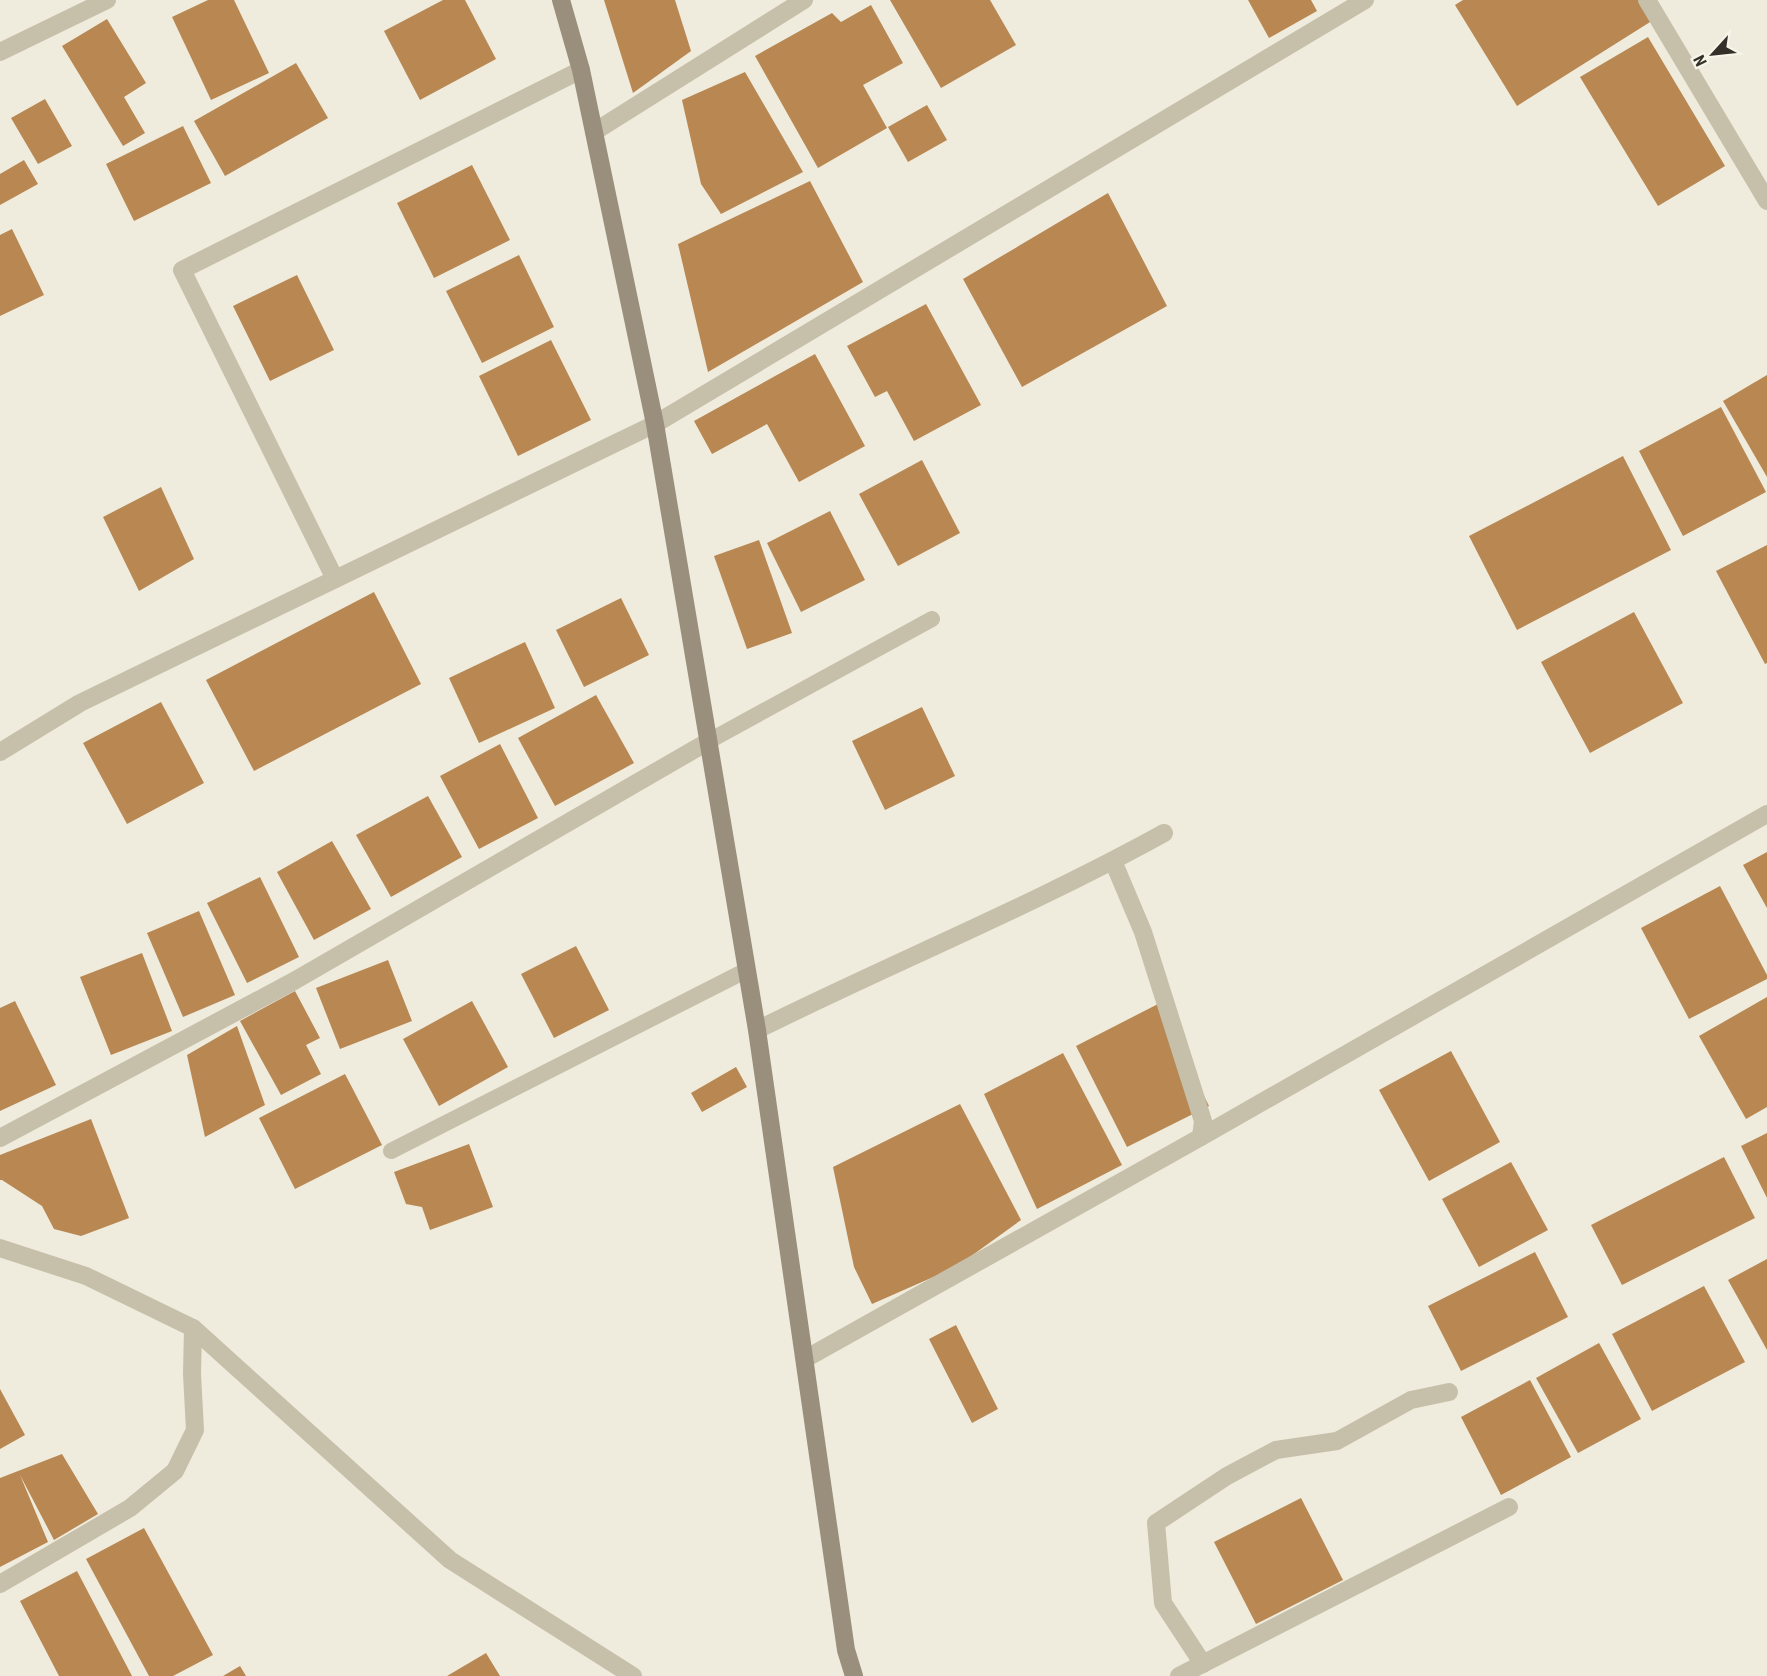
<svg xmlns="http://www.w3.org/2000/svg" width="1767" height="1676" font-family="'Roboto Condensed',sans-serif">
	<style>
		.building { fill: #b88752 }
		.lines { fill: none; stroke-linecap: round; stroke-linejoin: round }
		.lane { stroke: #c6bfaa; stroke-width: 16 }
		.street { stroke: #c6bfaa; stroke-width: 18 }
		.secondary { stroke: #998f7c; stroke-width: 18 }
	</style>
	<rect width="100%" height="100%" fill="#efecdd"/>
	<g class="building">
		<polygon points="208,0 234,0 269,73 211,100 172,17"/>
		<polygon points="443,0 465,0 496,59 420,100 384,31"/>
		<polygon points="604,0 675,0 691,51 633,93"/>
		<polygon points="890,0 990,0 1016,45 941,88"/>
		<polygon points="1248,0 1311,0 1317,11 1269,38"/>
		<polygon points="1463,0 1646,0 1658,17 1517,106 1455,5"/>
		<polygon points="871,5 903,63 863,85 887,128 818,168 755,56 832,13 841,22"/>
		<polygon points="107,19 146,83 124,97 145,133 123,146 62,46"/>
		<polygon points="1648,37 1725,166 1658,206 1580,77"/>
		<polygon points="296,63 328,118 225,176 194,121"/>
		<polygon points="745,72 803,172 721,214 701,184 682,100"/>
		<polygon points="45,99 72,146 38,164 11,118"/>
		<polygon points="927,105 947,140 908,162 888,127"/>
		<polygon points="183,126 211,183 134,221 106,164"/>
		<polygon points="24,160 38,184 0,205 0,174"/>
		<polygon points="472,165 510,240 434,278 397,203"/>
		<polygon points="810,181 863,282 708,372 678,244"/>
		<polygon points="1108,193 1167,306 1022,387 963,279"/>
		<polygon points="12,229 44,295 0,316 0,235"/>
		<polygon points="519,255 554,327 482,363 446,291"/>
		<polygon points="297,275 334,350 270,381 233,306"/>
		<polygon points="926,304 981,405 914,441 887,391 875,397 847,346"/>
		<polygon points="551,340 591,420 518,456 479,376"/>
		<polygon points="815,354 865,446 799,482 767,424 712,454 694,421"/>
		<polygon points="1767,375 1767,477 1723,401"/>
		<polygon points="1721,407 1766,492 1683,536 1639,451"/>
		<polygon points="1623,456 1671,550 1517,630 1469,536"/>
		<polygon points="922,460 960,533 898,566 859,494"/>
		<polygon points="161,487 194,559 139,591 103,517"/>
		<polygon points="830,511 865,580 801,612 767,543"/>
		<polygon points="759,540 792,633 747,649 714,556"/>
		<polygon points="1767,545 1767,663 1765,664 1716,571"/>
		<polygon points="374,592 421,684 254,771 206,680"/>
		<polygon points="621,598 649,655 584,687 556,630"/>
		<polygon points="1634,612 1683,703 1590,753 1541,662"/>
		<polygon points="525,642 555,708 479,743 449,678"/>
		<polygon points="596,695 634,763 555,806 518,738"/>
		<polygon points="161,702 204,783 127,824 83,743"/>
		<polygon points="922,707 955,776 885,810 852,741"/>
		<polygon points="500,744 538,818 479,849 440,776"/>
		<polygon points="428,796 462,857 391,897 356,835"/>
		<polygon points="332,841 371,909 314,940 277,872"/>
		<polygon points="1767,852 1767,908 1743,865"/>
		<polygon points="260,877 299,957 247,983 207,903"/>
		<polygon points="1720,886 1767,975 1767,979 1689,1019 1641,928"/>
		<polygon points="199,911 235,995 183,1017 147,933"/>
		<polygon points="576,946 609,1010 554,1038 521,974"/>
		<polygon points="142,953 172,1031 111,1055 80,977"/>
		<polygon points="388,960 412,1021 340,1049 316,988"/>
		<polygon points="295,991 320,1038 306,1045 321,1074 281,1095 240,1021"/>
		<polygon points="1767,997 1767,1107 1746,1119 1699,1036"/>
		<polygon points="15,1001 56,1085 0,1111 0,1008"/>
		<polygon points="472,1001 508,1067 439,1106 403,1039"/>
		<polygon points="1158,1004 1209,1106 1127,1147 1076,1046"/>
		<polygon points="237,1026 265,1105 205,1137 187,1055"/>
		<polygon points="1451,1051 1500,1142 1429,1181 1379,1090"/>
		<polygon points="1063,1053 1122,1165 1037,1209 984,1094"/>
		<polygon points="736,1067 747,1087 702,1112 691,1093"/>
		<polygon points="345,1074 382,1145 295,1189 259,1118"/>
		<polygon points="960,1104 1021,1220 956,1267 872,1304 854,1267 833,1167"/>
		<polygon points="91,1119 129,1218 81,1236 54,1229 42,1206 2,1180 0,1180 0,1155"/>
		<polygon points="1767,1133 1767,1198 1741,1146"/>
		<polygon points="469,1144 493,1207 430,1230 422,1207 406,1204 394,1172"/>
		<polygon points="1724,1157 1755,1218 1622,1285 1591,1225"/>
		<polygon points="1511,1162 1548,1230 1479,1267 1442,1199"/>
		<polygon points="1535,1252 1568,1317 1461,1371 1428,1306"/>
		<polygon points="1767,1259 1767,1350 1728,1280"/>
		<polygon points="1704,1286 1745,1362 1652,1411 1612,1334"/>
		<polygon points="956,1325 998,1409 972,1423 929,1339"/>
		<polygon points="1599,1343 1641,1419 1578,1453 1536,1378"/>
		<polygon points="1530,1380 1571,1457 1501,1495 1461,1417"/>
		<polygon points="0,1389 25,1435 0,1449"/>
		<polygon points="62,1454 98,1514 54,1540 20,1475 48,1542 0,1567 0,1478"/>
		<polygon points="1301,1498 1343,1580 1256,1624 1214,1542"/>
		<polygon points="144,1528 213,1655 173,1676 149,1676 86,1559"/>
		<polygon points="77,1571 132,1676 59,1676 20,1601"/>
		<polygon points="486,1653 500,1676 447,1676"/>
		<polygon points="240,1666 246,1676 223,1676"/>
	</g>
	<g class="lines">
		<g class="lane">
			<polyline points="709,741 932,619"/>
			<polyline points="391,1151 747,970"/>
		</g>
		<g class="street">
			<polyline points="1647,0 1767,201"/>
			<polyline points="0,52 107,0"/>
			<polyline points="594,132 804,0"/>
			<polyline points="335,579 182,270 581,70"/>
			<polyline points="0,752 80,703 655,424 1365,0"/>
			<polyline points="1113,861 1143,932 1203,1121 1201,1137"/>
			<path d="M757,1030c135,-67 275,-124 407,-197"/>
			<polyline points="0,1138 294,981 709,741"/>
			<polyline points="0,1248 86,1276 193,1328 450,1560 633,1676"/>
			<polyline points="805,1359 1201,1137 1767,814"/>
			<polyline points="0,1584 130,1508 175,1471 195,1430 192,1374 193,1328"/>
			<polyline points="1203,1664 1163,1603 1156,1523 1227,1476 1276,1450 1337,1441 1411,1400 1449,1392"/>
			<polyline points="1179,1676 1509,1507"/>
		</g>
		<polyline class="secondary" points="561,0 581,70 655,424 757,1030 846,1650 854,1676"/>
	</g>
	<g transform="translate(1713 54) rotate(243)" stroke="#f7f5e9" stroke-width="4.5" paint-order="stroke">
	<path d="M0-4.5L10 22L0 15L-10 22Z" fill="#343029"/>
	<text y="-9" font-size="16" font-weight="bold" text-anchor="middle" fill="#343029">N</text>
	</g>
</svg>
